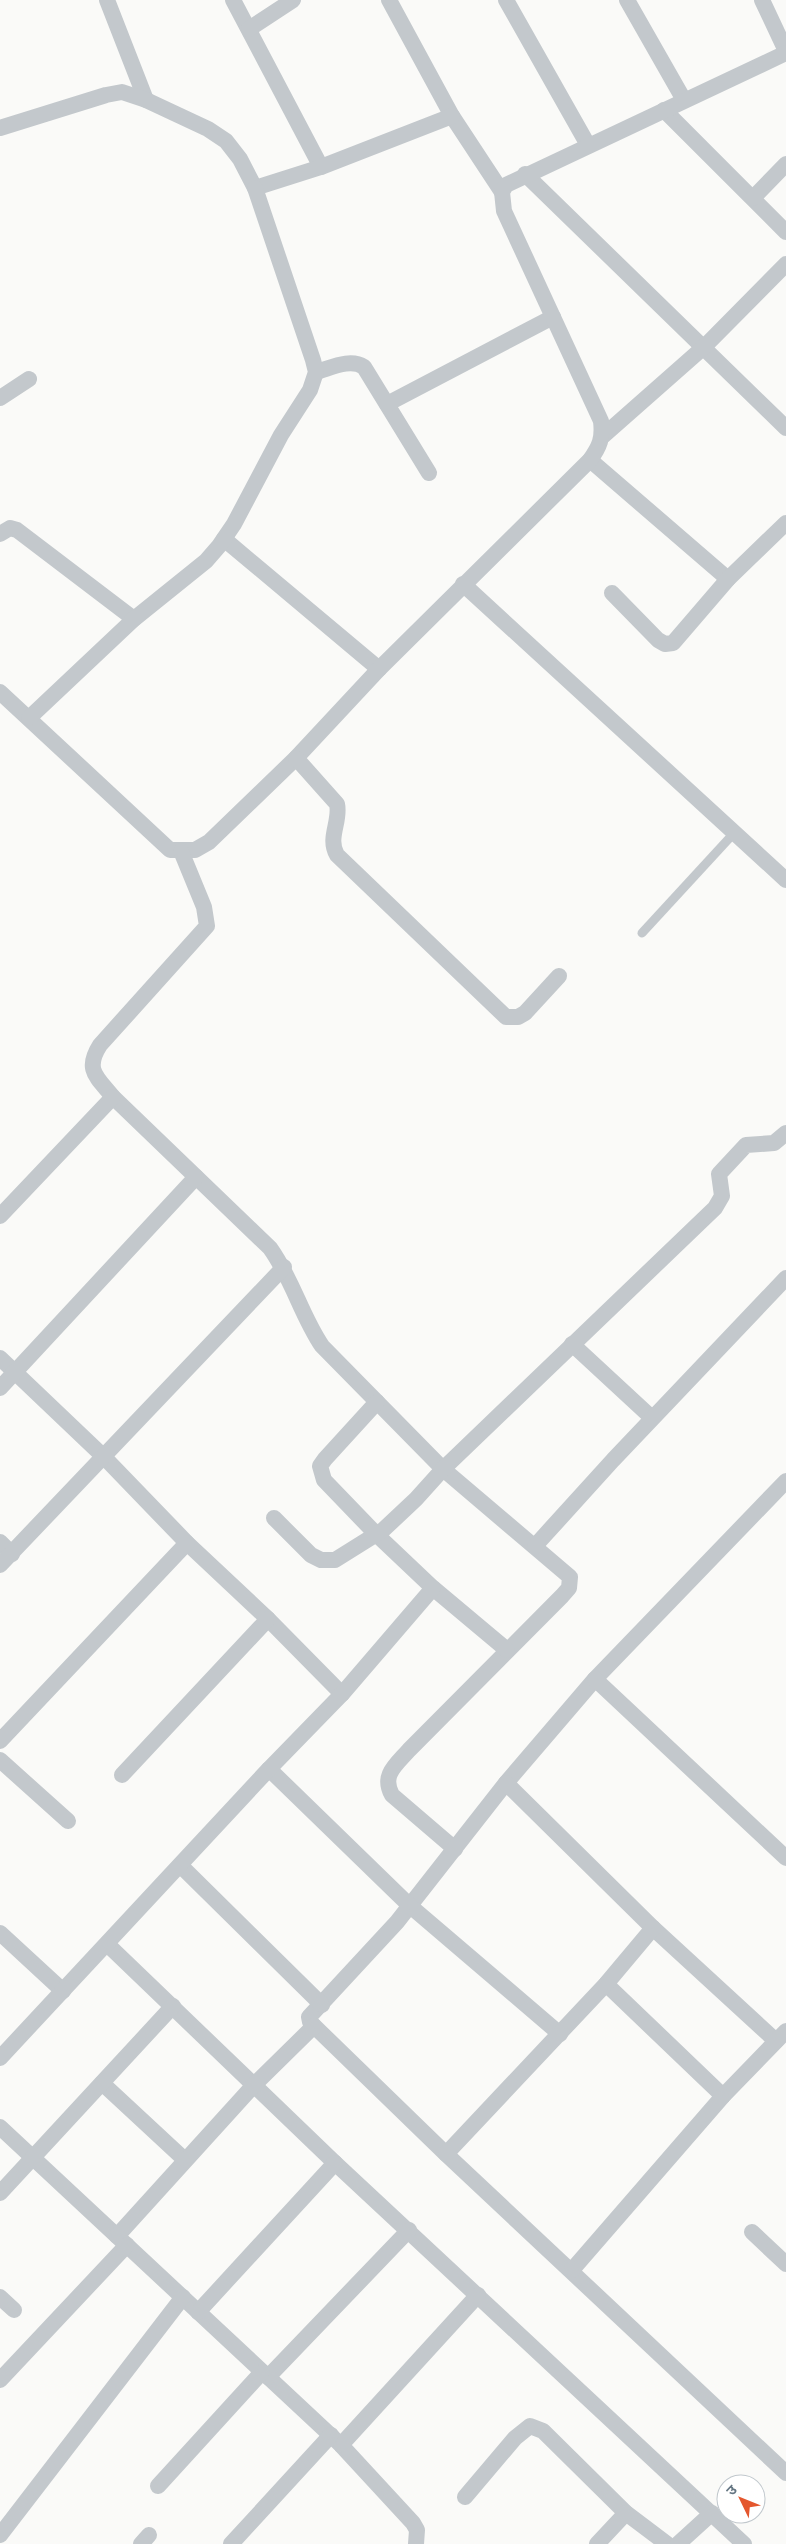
<svg xmlns="http://www.w3.org/2000/svg" width="786" height="2544" font-family="'Roboto Condensed','Noto Sans Devanagari',sans-serif">
	<style>
		.lines { fill: none; stroke-linecap: round; stroke-linejoin: round }
		.service { stroke: #c3c8cc; stroke-width: 9 }
		.minor { stroke: #c3c8cc; stroke-width: 16 }
	</style>
	<rect width="100%" height="100%" fill="#fafaf8"/>
	<g class="lines">
		<polyline class="service" points="642,933 735,832"/>
		<g class="minor">
			<polyline points="107,0 146,100"/>
			<polyline points="233,0 321,167"/>
			<polyline points="389,0 452,116 502,192"/>
			<polyline points="506,0 588,145"/>
			<polyline points="627,0 684,100"/>
			<polyline points="762,0 786,51"/>
			<polyline points="249,29 293,0"/>
			<polyline points="664,110 786,232"/>
			<polyline points="0,128 106,95 122,92 146,100 208,129 226,141 240,159 255,188 321,167 452,116"/>
			<polyline points="525,174 786,428"/>
			<polyline points="753,198 786,164"/>
			<path d="M316,372c15,-4 34,-14 48,-5l65,106"/>
			<polyline points="0,398 29,379"/>
			<polyline points="387,404 553,317"/>
			<polyline points="603,436 705,346 786,264"/>
			<polyline points="590,460 728,579"/>
			<polyline points="0,534 10,528 17,530 134,619"/>
			<polyline points="224,539 379,669"/>
			<polyline points="463,584 786,880"/>
			<polyline points="612,593 658,640 665,644 673,643 728,579 786,523"/>
			<path d="M0,692l170,158h25l14,-8 87,-84 83,-89 211,-209c10,-14 13,-22 11,-39l-97,-210 -2,-19 4,-7 280,-132"/>
			<polyline points="29,718 134,619 206,561 219,546 234,524 281,435 310,390 316,372 313,360 255,188"/>
			<path d="M296,758l41,46c4,17 -10,34 0,51l169,162h12l7,-4 34,-37"/>
			<path d="M181,851l23,56 3,19 -107,119c-16,25 -3,32 13,52l157,151c23,32 31,67 52,98l121,123 127,108 -1,11 -7,8 -153,154c-13,15 -28,25 -17,45l63,54"/>
			<polyline points="0,1216 113,1097"/>
			<polyline points="572,1344 652,1418"/>
			<polyline points="0,1358 104,1457 187,1543 268,1619 342,1694"/>
			<polyline points="0,1388 196,1177"/>
			<polyline points="377,1402 325,1459 320,1466 324,1480 376,1534 433,1588 507,1650"/>
			<polyline points="786,1481 595,1679 506,1783 397,1922 309,2017 310,2022 446,2154 786,2473"/>
			<polyline points="274,1518 311,1555 321,1560 335,1560 383,1530 416,1499 443,1469 715,1208 722,1196 719,1174 746,1145 774,1143 786,1133"/>
			<polyline points="0,1542 12,1554"/>
			<polyline points="535,1546 613,1460 786,1278"/>
			<polyline points="0,1565 284,1267"/>
			<polyline points="595,1679 786,1858"/>
			<polyline points="0,1741 187,1543"/>
			<polyline points="0,1760 68,1821"/>
			<polyline points="269,1769 409,1905 560,2034"/>
			<polyline points="122,1775 268,1619"/>
			<polyline points="506,1783 653,1928 776,2041"/>
			<polyline points="180,1865 322,2005"/>
			<polyline points="0,1933 63,1991"/>
			<polyline points="107,1944 335,2163 744,2544"/>
			<polyline points="606,1984 723,2096"/>
			<polyline points="0,2058 269,1769 342,1694 433,1588"/>
			<polyline points="102,2083 185,2160"/>
			<polyline points="0,2127 341,2445 413,2523 417,2530 416,2544"/>
			<polyline points="446,2154 606,1984 653,1928"/>
			<polyline points="0,2193 173,2006"/>
			<polyline points="752,2232 786,2264"/>
			<polyline points="117,2236 254,2085 314,2026"/>
			<polyline points="572,2270 723,2096 786,2031"/>
			<polyline points="0,2297 14,2310"/>
			<polyline points="198,2312 335,2163"/>
			<polyline points="268,2377 409,2230"/>
			<polyline points="0,2380 127,2245"/>
			<polyline points="341,2445 478,2295"/>
			<polyline points="158,2486 262,2372"/>
			<polyline points="465,2497 515,2438 530,2426 543,2431 626,2513 667,2544"/>
			<polyline points="0,2535 183,2297"/>
			<polyline points="141,2544 149,2535"/>
			<polyline points="231,2544 331,2435"/>
			<polyline points="597,2544 626,2513"/>
			<polyline points="678,2544 712,2513"/>
		</g>
	</g>
	<g transform="translate(741 2499) rotate(313)"><circle r="24" fill="#ffffff" stroke="#c1c8cd"/>
	<path d="M0-4L9 19L0 12L-9 19Z" fill="#e4572e"/>
	<text y="-8" font-size="14" font-weight="bold" text-anchor="middle" fill="#657683">उ</text>
	</g>
</svg>
